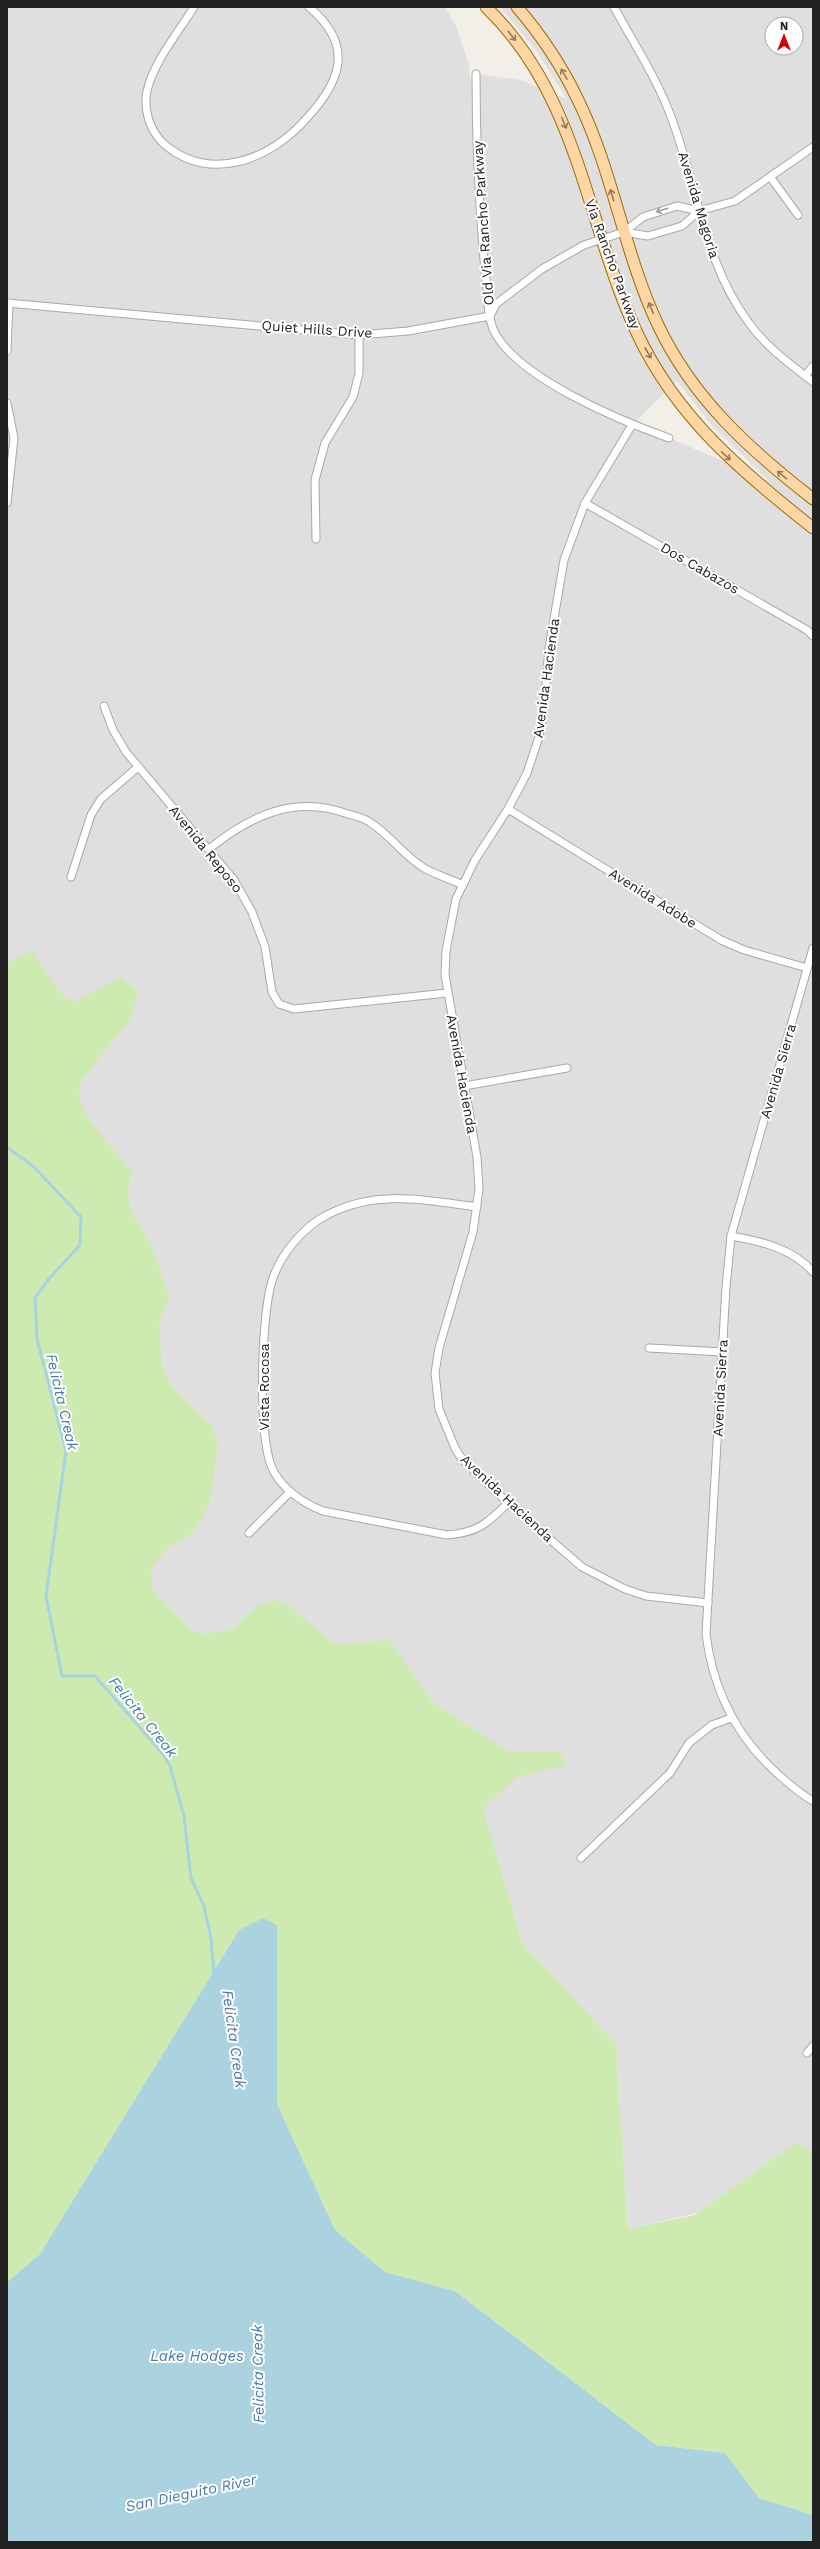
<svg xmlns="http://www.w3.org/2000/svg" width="820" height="2549" font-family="'Work Sans',sans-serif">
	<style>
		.residential { fill: #e0dfdf; fill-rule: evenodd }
		.grass { fill: #cdebb0 }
		.water { fill: #aad3df }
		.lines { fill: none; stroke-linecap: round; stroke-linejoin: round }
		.stream { stroke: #aad3df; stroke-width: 3 }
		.street-casing { stroke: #a9a9a9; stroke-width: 9 }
		.primary-casing { stroke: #a06b00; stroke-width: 13 }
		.street { stroke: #fff; stroke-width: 7 }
		.primary { stroke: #fcd6a4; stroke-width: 11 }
		.oneway { stroke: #8f7c63 }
		.oneway2 { stroke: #9c9c9c }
		.labels { text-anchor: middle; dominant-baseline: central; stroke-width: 4; stroke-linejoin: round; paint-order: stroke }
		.street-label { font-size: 14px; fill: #222; stroke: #fff }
		.water-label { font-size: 15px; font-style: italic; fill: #4a7aab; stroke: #fff }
	</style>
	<rect width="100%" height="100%" fill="#f2efe9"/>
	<path class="residential" d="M7,7h438l11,19 12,36 7,44 1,-32 44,6 47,19 -32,-50 -35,-42h313v2179l-185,43 -12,-185 -94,-102 -52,-177 -217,-94 -118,-74 -128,-477zM772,24h24v24h-24zM677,381l35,45 57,55 -100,-43 -37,-13z"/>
	<polygon class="grass" points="32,951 59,992 74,1002 120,977 138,992 131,1019 80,1082 79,1099 89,1120 132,1171 128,1191 132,1214 150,1241 169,1297 159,1323 162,1363 169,1383 212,1426 218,1445 209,1506 195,1530 166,1550 151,1569 153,1590 192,1630 203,1634 233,1629 258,1605 272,1600 284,1602 333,1643 347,1644 390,1640 433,1703 508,1751 559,1751 567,1765 519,1776 483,1808 522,1942 616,2044 628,2229 695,2215 797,2142 813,2152 813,2515 758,2498 725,2453 656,2445 455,2291 385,2272 335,2230 277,2104 277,1925 239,1930 40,2254 7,2282 7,963"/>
	<polygon class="water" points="263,1918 277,1925 277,2104 335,2230 385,2272 455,2291 656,2445 725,2453 759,2498 813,2515 813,2542 7,2542 7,2282 40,2254 239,1930"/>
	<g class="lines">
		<polyline class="stream" points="7,1147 34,1167 81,1217 80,1245 48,1280 35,1298 37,1339 66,1451 46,1596 62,1676 95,1676 162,1753 170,1766 184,1816 191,1878 204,1906 211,1939 214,1974"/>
		<g class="street-casing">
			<g id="street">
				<path d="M194,7c-16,26 -40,54 -47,84 -4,19 3,40 17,53 47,40 107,15 143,-26 35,-38 47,-73 2,-111"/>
				<path d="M614,7c19,35 42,70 56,107 27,69 33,148 79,209 17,24 41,41 64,59"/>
				<path d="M476,74c0,69 3,138 10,206 2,16 1,36 8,51 23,47 127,90 175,107"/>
				<polyline points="771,178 798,215"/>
				<polyline points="624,232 648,236 682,226 699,211 735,201 813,147"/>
				<polyline points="7,303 359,335 408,331 490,316 496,304 542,269 584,245 624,232 643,217 677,206 699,211"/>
				<polyline points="7,351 9,303"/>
				<polyline points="805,376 813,366"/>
				<polyline points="7,403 14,438 7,503"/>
				<polyline points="632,425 585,503 564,560 549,648 544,709 539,737 527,773 508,809 475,860 456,899 446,951 445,975 477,1157 479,1189 473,1232 439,1348 435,1373 439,1409 455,1448 462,1459 508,1503 582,1567 625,1589 646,1596 708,1603"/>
				<polyline points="585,503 807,630 813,636"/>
				<polyline points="316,539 315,480 325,443 353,397 359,373 359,335"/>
				<polyline points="104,706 113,730 126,752 234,880 252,912 265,947 272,992 279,1004 294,1009 447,993"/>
				<polyline points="508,809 721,940 744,950 807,968"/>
				<path d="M209,849c41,-33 86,-55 139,-35 8,2 17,4 23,9 20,13 33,33 53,45 12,7 27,11 39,17"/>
				<polyline points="71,877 91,815 101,799 138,767"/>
				<path d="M813,948l-82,288 -5,51 -20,347c7,57 30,103 73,141 11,10 21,19 34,26"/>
				<polyline points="464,1086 567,1068"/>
				<path d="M477,1207c-52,-7 -102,-18 -150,8 -24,12 -47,40 -55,66 -11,34 -15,162 2,191 11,19 29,31 49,39l124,24c30,-2 41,-12 61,-32"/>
				<path d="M731,1236c29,5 61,12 82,36"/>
				<polyline points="649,1348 723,1352"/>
				<polyline points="249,1533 290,1492"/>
				<polyline points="581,1858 670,1773 689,1743 712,1725 731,1718"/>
				<polyline points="807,2053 813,2046"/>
			</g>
		</g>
		<g class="primary-casing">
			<g id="primary">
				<path d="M486,7c94,91 99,214 151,326 39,84 105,139 176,195"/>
				<path d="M517,7c24,28 45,59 61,93 35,71 46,153 80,225 35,74 92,125 155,174"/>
			</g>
		</g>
		<use href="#street" class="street"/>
		<use href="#primary" class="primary"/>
	</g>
	<defs><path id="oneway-shaft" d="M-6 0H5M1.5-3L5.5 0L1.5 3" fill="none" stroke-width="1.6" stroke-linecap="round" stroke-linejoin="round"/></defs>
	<g class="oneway">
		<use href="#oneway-shaft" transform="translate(512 36) rotate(52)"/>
		<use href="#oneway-shaft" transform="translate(564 74) rotate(-120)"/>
		<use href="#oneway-shaft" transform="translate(564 123) rotate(68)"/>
		<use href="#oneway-shaft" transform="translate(612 195) rotate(-107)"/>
		<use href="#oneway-shaft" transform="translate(651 308) rotate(-113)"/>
		<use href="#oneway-shaft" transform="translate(648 353) rotate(61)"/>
		<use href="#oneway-shaft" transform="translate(726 456) rotate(43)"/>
		<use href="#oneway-shaft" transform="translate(782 475) rotate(-141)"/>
	</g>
	<use class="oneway2" href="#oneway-shaft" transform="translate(662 210) rotate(162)"/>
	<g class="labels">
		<g class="street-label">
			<text transform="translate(699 205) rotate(73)">Avenida Magoria</text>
			<text transform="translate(483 223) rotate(-94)">Old Via Rancho Parkway</text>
			<text transform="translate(613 264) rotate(70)">Via Rancho Parkway</text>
			<text transform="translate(317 329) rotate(4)">Quiet Hills Drive</text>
			<text transform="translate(700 568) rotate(30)">Dos Cabazos</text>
			<text transform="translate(546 678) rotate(-82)">Avenida Hacienda</text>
			<text transform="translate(206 849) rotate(51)">Avenida Reposo</text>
			<text transform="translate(653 898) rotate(32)">Avenida Adobe</text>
			<text transform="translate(778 1071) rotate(-74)">Avenida Sierra</text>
			<text transform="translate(462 1074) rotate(80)">Avenida Hacienda</text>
			<text transform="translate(264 1387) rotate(-90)">Vista Rocosa</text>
			<text transform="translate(720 1388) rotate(-87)">Avenida Sierra</text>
			<text transform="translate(507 1498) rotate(43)">Avenida Hacienda</text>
		</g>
		<g class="water-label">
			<text transform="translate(62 1402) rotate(77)">Felicita Creak</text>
			<text transform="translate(143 1717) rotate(51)">Felicita Creak</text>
			<text transform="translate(234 2039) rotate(82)">Felicita Creak</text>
			<text x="197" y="2356">Lake Hodges</text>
			<text transform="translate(258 2374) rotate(-91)">Felicita Creak</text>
			<text transform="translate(191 2493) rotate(-12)">San Dieguito River</text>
		</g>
	</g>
	<rect width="820" height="2549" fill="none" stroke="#222222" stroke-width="16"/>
	<g transform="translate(784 36)"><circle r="19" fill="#ffffff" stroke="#a7a7a7"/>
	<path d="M0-3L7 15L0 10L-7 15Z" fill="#d40000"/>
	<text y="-6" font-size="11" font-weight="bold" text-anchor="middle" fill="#222222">N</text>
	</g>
</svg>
